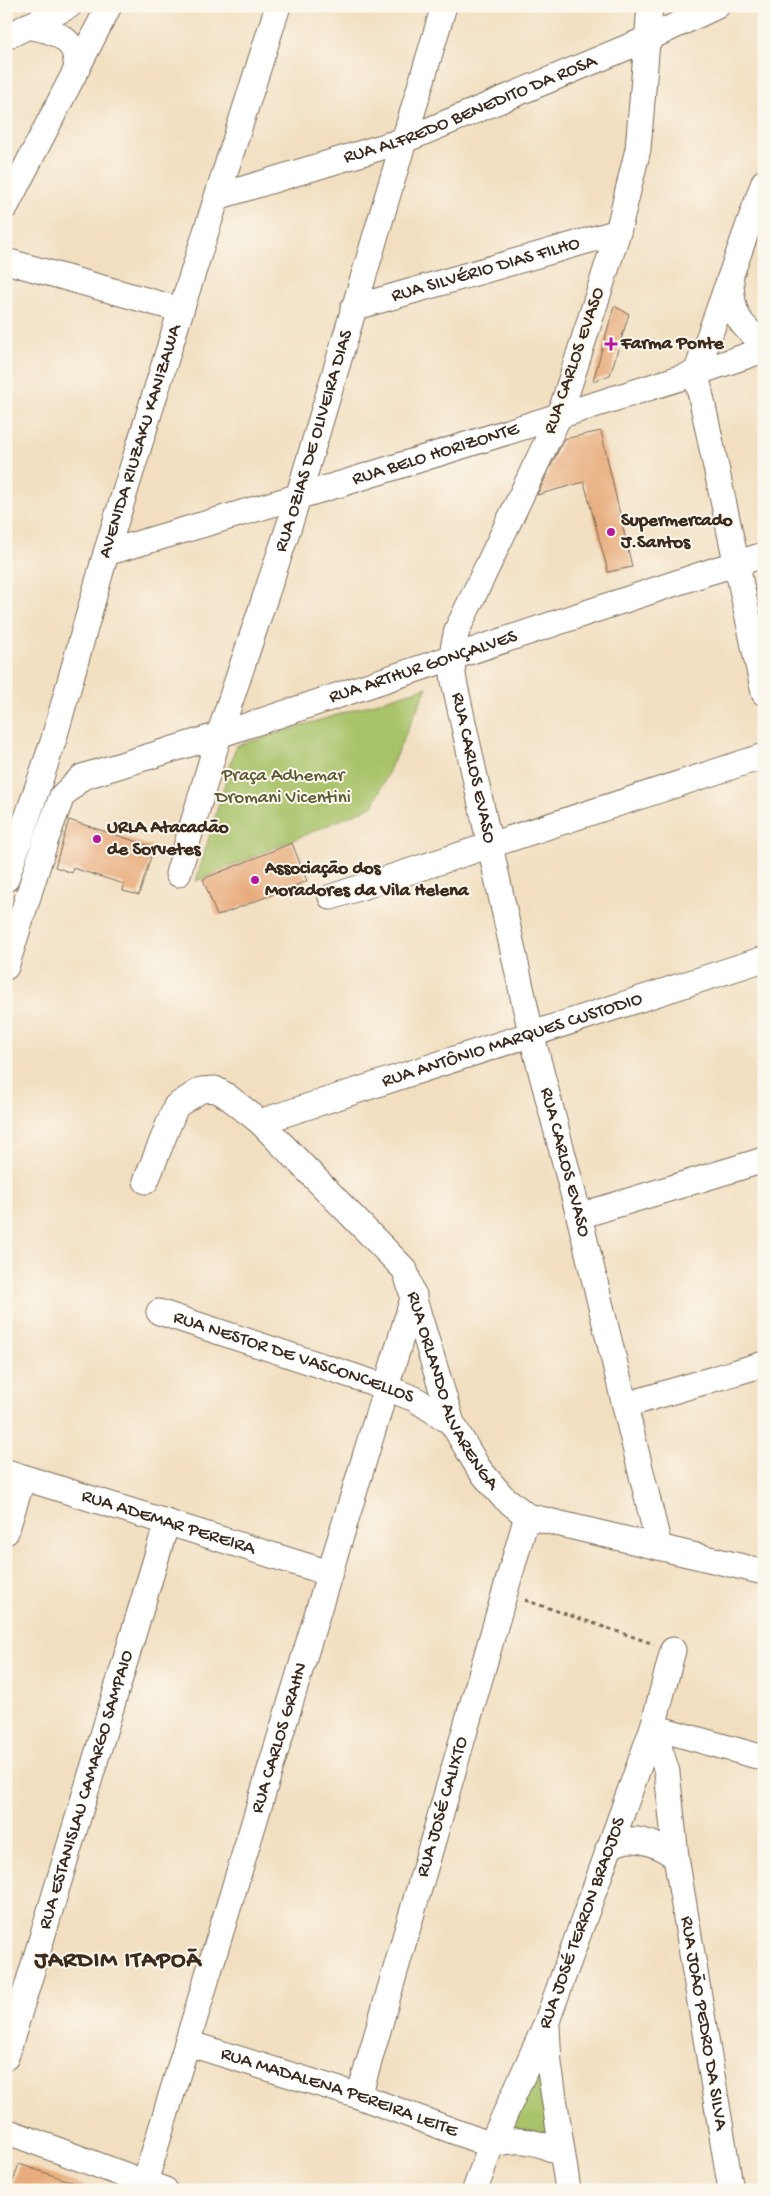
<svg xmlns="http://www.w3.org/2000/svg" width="770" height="2196" font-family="'Gochi Hand',sans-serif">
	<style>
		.green { fill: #a7c268; stroke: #717643 }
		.building { fill: #e8ad7e }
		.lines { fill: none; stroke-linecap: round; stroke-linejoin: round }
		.minor-casing { stroke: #7b6957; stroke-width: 27 }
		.path { stroke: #7b6957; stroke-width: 3; stroke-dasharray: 4 4; stroke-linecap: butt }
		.minor { stroke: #fff; stroke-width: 25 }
		.poi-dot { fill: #b5179e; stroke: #fbf7ec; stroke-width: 2 }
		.labels { text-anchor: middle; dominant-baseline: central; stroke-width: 4; stroke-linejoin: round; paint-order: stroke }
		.street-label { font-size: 19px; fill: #3b2a1e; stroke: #fbf7ec }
		.poi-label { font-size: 19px; font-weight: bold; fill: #3b2a1e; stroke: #fbf7ec; text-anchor: start }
		.park-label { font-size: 19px; fill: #5b5834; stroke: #fbf7ec }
		.district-label { font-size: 24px; font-weight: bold; letter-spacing: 1px; fill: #3b2a1e; stroke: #fbf7ec }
	</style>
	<rect width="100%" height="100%" fill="#fbf7ec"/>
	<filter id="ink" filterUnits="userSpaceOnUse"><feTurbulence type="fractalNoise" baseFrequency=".02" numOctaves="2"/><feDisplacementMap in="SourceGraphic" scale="10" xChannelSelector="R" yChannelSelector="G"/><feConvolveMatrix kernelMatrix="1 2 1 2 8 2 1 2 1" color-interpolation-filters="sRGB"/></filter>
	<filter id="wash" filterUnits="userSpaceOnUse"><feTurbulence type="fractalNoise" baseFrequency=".0096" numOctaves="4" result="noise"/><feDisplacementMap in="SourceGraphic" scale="20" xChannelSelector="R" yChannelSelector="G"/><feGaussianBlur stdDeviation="1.12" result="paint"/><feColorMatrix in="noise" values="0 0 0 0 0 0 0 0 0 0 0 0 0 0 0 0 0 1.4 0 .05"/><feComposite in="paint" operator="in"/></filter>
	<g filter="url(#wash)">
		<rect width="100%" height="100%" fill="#f2dfc1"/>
		<g class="green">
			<polygon points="427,687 373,806 196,881 236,746"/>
			<polygon points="536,2073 540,2075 547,2133 545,2134 509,2131"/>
		</g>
		<g id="blocks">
			<g class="building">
				<polygon points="614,306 629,314 610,375 593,381"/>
				<polygon points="601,431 632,567 608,572 584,482 537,495 564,439"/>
				<polygon points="69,820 154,847 139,895 123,891 124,884 73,868 72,873 55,867"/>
				<polygon points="292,843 307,881 217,916 203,879"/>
				<polygon points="19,2164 87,2187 87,2190 19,2190 11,2187"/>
			</g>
		</g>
	</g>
	<g filter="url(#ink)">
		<use href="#blocks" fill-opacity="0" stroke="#7b6957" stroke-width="1"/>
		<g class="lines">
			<g class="minor-casing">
				<g id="minor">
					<path id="s1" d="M650,6l-12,143 -20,83 -58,182 -103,216 -6,28 3,23 77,352 48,183 80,330"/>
					<path d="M27,26c17,3 37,7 46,23 3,6 3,14 4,20"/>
					<polyline points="6,37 69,6"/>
					<polyline points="764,182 696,373 764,693"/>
					<path id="s2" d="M217,197l188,-57 242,-101 70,-33"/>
					<polyline points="6,206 109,6"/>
					<polyline points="6,261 181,310"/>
					<path d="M731,282c1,30 7,44 33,60"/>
					<path id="s3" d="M353,308l265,-76"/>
					<path id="s4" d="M106,553l238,-70 352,-110 68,-23"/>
					<path id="s5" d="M178,874l41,-139 73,-218 152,-511"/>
					<path id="s6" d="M6,879l47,-137 53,-189 75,-243 97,-304"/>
					<polyline points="331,897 764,756"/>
					<path id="s7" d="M6,967l40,-128 16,-43 20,-19 137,-42 493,-164 52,-16"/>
					<path id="s8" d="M260,1122l504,-163"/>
					<path id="s9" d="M146,1181l30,-75 25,-16 14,-1 12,7 33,26 145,148 47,153 27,46 23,27 25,20 237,56"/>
					<polyline points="579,1216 764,1160"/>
					<path id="s10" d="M159,1312l212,70 44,17 37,24"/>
					<polyline points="626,1405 764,1364"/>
					<path id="s11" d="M6,1472l323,101"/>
					<polyline points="6,1532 23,1477"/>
					<path id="s12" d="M653,1727l14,45 9,85 55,333"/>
					<polyline points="653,1727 764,1758"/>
					<path d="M608,1849c20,-18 49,-6 68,8"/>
					<polyline points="547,2026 549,2064 568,2190"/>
					<path id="s13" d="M187,2043l172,53 132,49"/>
					<path id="s14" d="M6,2057l161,-535"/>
					<path id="s15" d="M359,2096l168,-580"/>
					<polyline points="6,2131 165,2190"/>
					<path d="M491,2145c25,-8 47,-5 70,9"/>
					<path id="s16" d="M145,2182l269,-887"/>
					<path id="s17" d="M475,2190l16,-45 55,-121 107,-297 20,-77"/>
				</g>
			</g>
			<polyline class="path" points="525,1600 654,1644"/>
			<use href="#minor" class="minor"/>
		</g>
	</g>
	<g class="poi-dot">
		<path d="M608.5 336.5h5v5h5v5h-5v5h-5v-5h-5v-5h5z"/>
		<circle cx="611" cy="532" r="5"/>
		<circle cx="97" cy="839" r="5"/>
		<circle cx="255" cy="880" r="5"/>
	</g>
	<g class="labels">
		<g class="street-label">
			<text stroke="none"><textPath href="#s2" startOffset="268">RUA ALFREDO BENEDITO DA ROSA</textPath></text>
			<text stroke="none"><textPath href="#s3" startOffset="138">RUA SILVÉRIO DIAS FILHO</textPath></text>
			<text transform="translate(575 361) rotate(-71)">RUA CARLOS EVASO</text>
			<text stroke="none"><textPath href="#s5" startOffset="454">RUA OZIAS DE OLIVEIRA DIAS</textPath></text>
			<text stroke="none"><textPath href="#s6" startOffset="458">AVENIDA RIUZAKU KANIZAWA</textPath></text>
			<text stroke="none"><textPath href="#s4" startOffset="344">RUA BELO HORIZONTE</textPath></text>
			<text stroke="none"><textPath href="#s7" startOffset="566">RUA ARTHUR GONÇALVES</textPath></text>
			<text stroke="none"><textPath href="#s1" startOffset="800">RUA CARLOS EVASO</textPath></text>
			<text stroke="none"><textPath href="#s8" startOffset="265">RUA ANTÔNIO MARQUES CUSTODIO</textPath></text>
			<text stroke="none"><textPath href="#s1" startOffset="1205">RUA CARLOS EVASO</textPath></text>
			<text stroke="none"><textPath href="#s10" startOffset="142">RUA NESTOR DE VASCONCELLOS</textPath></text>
			<text stroke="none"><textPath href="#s9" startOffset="518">RUA ORLANDO ALVARENGA</textPath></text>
			<text stroke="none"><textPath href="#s11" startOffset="170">RUA ADEMAR PEREIRA</textPath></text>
			<text stroke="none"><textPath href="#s16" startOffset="464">RUA CARLOS GRAHN</textPath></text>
			<text stroke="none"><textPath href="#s14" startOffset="279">RUA ESTANISLAU CAMARGO SAMPAIO</textPath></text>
			<text stroke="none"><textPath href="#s15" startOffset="301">RUA JOSÉ CALIXTO</textPath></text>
			<text stroke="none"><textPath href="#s17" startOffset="288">RUA JOSÉ TERRON BRAOJOS</textPath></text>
			<text stroke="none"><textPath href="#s12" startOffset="301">RUA JOÃO PEDRO DA SILVA</textPath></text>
			<text stroke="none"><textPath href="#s13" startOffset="160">RUA MADALENA PEREIRA LEITE</textPath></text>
		</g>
		<g class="poi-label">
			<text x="621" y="344">Farma Ponte</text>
			<text x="621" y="521">Supermercado<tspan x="621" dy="22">J.Santos</tspan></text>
			<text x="107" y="828">URLA Atacadão<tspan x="107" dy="22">de Sorvetes</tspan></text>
			<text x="265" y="869">Associação dos<tspan x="265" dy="22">Moradores da Vila Helena</tspan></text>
		</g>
		<g class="park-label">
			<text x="283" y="776">Praça Adhemar<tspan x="283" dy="22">Dromani Vicentini</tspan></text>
		</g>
		<g class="district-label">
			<text x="118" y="1961">JARDIM ITAPOÃ</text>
		</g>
	</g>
	<rect width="770" height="2196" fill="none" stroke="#fbf7ec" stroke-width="25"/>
</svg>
